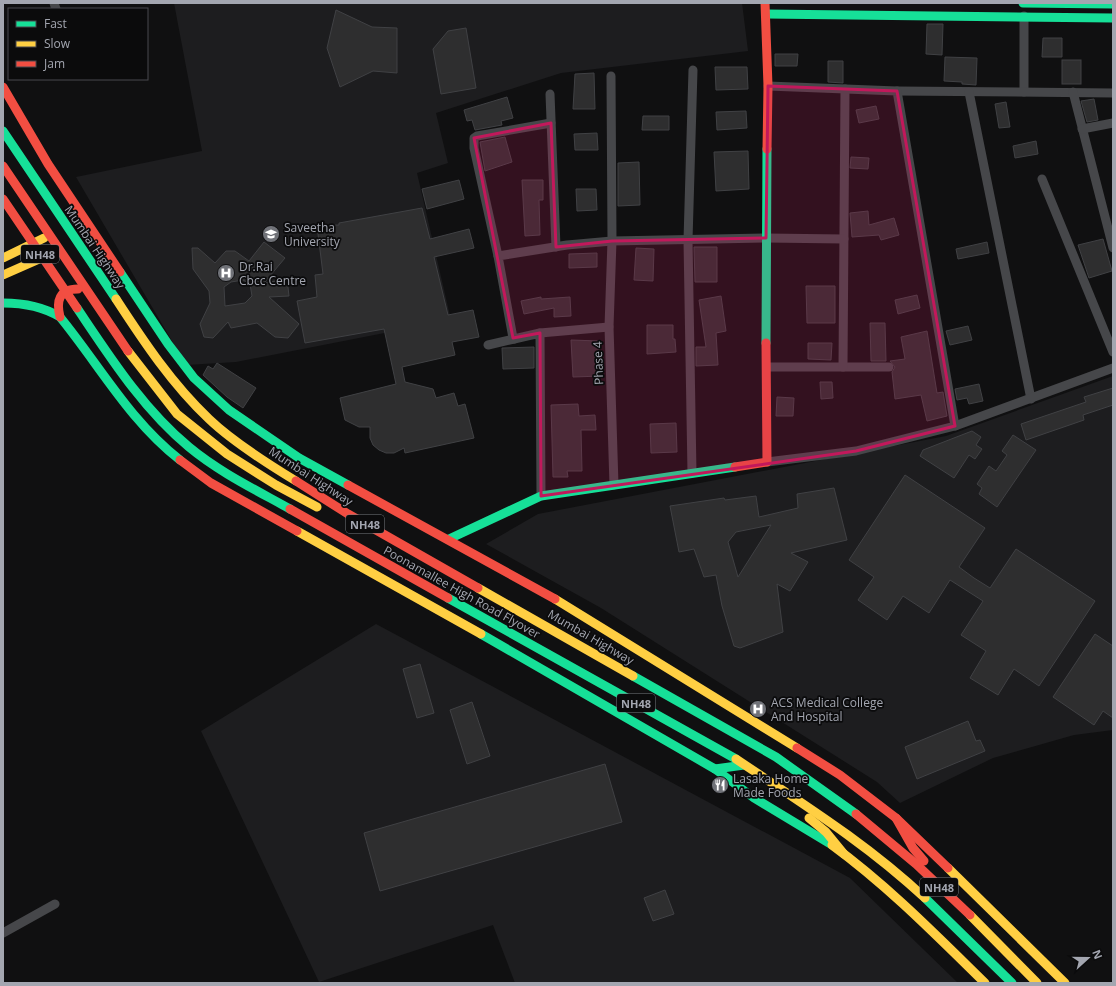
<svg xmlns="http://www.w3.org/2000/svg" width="1116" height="986" font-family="'Open Sans',sans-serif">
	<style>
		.built { fill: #1d1d1f }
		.building { fill: #2e2e2f; stroke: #404144; fill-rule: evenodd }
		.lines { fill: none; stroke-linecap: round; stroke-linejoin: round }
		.street { stroke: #46474a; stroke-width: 9 }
		.fast { stroke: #16e098; stroke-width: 9 }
		.slow { stroke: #ffcf43; stroke-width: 9 }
		.jam { stroke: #f24e42; stroke-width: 9 }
		.jam-bridge { stroke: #f24e42; stroke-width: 9 }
		.marked { fill: #c2185b; fill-opacity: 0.2; stroke: #c2185b; stroke-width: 3; stroke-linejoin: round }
		.labels { text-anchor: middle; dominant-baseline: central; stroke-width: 3.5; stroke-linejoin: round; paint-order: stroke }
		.shield { fill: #0b0b0c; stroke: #75787f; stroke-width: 1 }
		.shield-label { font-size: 11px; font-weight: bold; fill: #a3a6b0 }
		.poi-label { font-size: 12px; fill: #a3a6b0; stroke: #0b0b0c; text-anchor: start }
		.street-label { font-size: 12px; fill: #a3a6b0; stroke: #0b0b0c }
	</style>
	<rect width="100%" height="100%" fill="#101011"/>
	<g class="built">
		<polygon points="174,3 742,3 748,51 561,73 436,113 448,163 417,173 451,320 236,362 186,365 76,177 202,151"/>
		<polygon points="1113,376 1113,730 1074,735 993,758 900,803 877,782 601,608 486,544 538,514 946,436"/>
		<polygon points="376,624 850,878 958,983 515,983 493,925 319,982 201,731"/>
	</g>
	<g class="building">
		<polygon points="336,10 372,27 397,28 397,73 373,71 340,87 327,48"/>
		<polygon points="927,24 943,24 942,55 926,54"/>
		<polygon points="466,28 476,88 441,94 433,49 448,31"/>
		<polygon points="1043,38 1062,38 1062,57 1042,57"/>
		<polygon points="775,54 798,54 797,66 775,66"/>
		<polygon points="945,57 977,58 976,85 962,84 962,82 944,81"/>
		<rect x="1062" y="60" width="19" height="24"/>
		<polygon points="828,61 843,61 843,83 828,82"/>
		<polygon points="715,67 747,67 748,89 716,90"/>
		<polygon points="594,73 595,109 573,109 575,74"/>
		<polygon points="507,97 513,118 501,121 502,125 475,130 472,120 467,121 464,110"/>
		<polygon points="1094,99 1098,120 1087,122 1081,101"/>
		<polygon points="1006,102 1010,127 999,128 995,104"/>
		<polygon points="876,106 879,119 859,123 856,110"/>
		<polygon points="746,111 747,128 717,130 716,112"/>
		<polygon points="643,116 669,116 669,130 642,130"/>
		<polygon points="597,133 598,150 575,150 574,134"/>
		<polygon points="505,137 512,162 485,171 480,142"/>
		<polygon points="1036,141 1038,154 1015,158 1013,146"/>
		<polygon points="748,151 749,189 716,191 714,152"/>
		<polygon points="851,157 869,158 868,169 850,168"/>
		<polygon points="639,162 640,205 618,206 618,163"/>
		<polygon points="459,180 464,199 427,209 422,189"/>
		<polygon points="522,180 543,180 543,200 539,200 540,235 525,236"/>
		<polygon points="576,189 596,189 597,210 577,211"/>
		<polygon points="422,208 430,239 469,229 474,248 434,257 448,315 473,310 479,337 452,342 455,355 402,367 405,382 433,389 436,398 454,393 458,406 465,404 474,438 405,453 404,448 394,453 386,453 379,450 373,445 370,438 370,427 359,427 345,420 340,398 396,384 384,329 305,343 297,301 317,297 315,275 323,274 317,226 339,225 339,223"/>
		<polygon points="868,211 869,225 894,218 899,235 881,240 879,235 852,237 850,213"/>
		<polygon points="1103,239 1112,271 1089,278 1078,245"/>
		<path d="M264,242l21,16 -21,25 23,-4 2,17 -20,1 30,27 -11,14 -13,-1 -18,-14 -26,5 -3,-6 -15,16 -9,-1 -4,-13 10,-21 -1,-12 -16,-22 -1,-21h6l17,15 11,-12h9l14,10zM243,280l7,4 2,12 -7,7 -20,3 -1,-19 7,-5z"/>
		<polygon points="987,242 989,253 958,259 956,249"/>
		<polygon points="694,247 717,247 717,282 695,282"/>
		<polygon points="636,248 654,249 653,281 634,280"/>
		<polygon points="597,253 597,267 569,268 569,254"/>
		<polygon points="806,286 835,286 835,323 807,323"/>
		<polygon points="917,295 920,308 898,314 895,300"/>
		<polygon points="721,296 726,331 716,333 718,365 696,366 696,347 706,347 699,300"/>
		<polygon points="541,297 541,299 570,297 571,316 554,317 554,308 524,314 521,301"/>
		<polygon points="870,323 885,323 886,361 871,361"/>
		<polygon points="647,325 673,325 673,339 675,339 676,352 647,354"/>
		<polygon points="968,326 972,340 950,345 946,331"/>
		<polygon points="927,331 937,393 943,392 947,416 927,421 921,395 895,399 892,372 895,367 890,361 905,359 901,337"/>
		<polygon points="571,340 599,341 599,362 601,362 602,376 573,377"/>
		<polygon points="808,343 832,343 831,360 808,359"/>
		<polygon points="534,347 534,368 503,369 502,348"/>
		<polygon points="217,363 256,388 243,408 227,397 203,375 208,366 213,369"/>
		<polygon points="820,382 832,382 833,398 821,399"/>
		<polygon points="979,384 983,401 969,404 967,398 957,400 955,389"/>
		<polygon points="1113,388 1113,405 1083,415 1084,420 1026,440 1021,424 1086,402 1084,397"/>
		<polygon points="777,397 794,398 793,416 776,416"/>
		<polygon points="578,404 579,416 595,415 596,430 581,430 582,471 567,471 568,477 553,477 551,405"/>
		<polygon points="676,423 677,452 651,453 650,424"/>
		<polygon points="972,431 981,437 976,445 982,449 975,459 969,455 954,478 920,456 923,450"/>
		<polygon points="1013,435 1036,450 997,507 979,494 982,488 977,484 989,466 996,471 1007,455 1002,451"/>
		<polygon points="905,475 985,528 959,567 974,578 990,588 1016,549 1095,601 1039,686 1014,669 998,695 970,678 986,651 961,635 983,601 950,580 929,613 903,596 887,620 858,600 874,577 849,560"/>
		<path d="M834,488l13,52 -56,13 17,9 -18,29 -13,-7 6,48 -43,16 -6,-2 -12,-40 -6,-31 -12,2 -10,-28 -15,3 -9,-46 54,-8 1,2 31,-4 3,21 39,-9 -1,-14zM771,525l-33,52 -10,-35 8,-10z"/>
		<polygon points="1095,634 1113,646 1113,718 1103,711 1094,725 1053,697"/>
		<polygon points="420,664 434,713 417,718 403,669"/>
		<polygon points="472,702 490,756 467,764 450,710"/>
		<polygon points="968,721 976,741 980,740 985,751 917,779 905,747"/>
		<polygon points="605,764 622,822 380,891 364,833"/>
		<polygon points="665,890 674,914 653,921 644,898"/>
	</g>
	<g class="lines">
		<g class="street">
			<polyline points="54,3 56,9"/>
			<polyline points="1024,16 1024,92"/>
			<polyline points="611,76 612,241 609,327 614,485"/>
			<polyline points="897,91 1113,93"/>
			<polyline points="969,92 1031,399"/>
			<polyline points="1073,92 1113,248"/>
			<polyline points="550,94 556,247"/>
			<polyline points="1082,129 1113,123"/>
			<polyline points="1042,179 1113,352"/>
			<polyline points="498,256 474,148 474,138 477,136 551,123"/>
			<polyline points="540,333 609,327"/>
			<polyline points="488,345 514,339"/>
			<polyline points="767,367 889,367"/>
			<polyline points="843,367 845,89"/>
			<polyline points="955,426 1113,368"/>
			<polyline points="767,462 856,451 955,426 897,91 768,86"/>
			<polyline points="692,473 688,240 693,70"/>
			<polyline points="541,496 540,333 514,339 513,338 498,256 567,245 612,241 766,238 844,239"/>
			<polyline points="3,933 55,904"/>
		</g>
		<g class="fast">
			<polyline points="1023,3 1113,4"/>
			<polyline points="766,14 1113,18"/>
			<polyline points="3,131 116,299"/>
			<polyline points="120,272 168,344 194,378 229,410 299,458 348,485"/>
			<path d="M3,303c21,0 39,3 57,14 40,49 69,103 120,143"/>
			<path d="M77,308c33,49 66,101 112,139 30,25 67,43 101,62"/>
			<polyline points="766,343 767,149"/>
			<polyline points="449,539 541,496 735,467"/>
			<polyline points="448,598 736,759"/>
			<polyline points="481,634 715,769 754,798 832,845"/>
			<polyline points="633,676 776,757 856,814"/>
			<polyline points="715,769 744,765"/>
			<polyline points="925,898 1012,983"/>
		</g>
		<g class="slow">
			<polyline points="3,258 44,238"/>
			<polyline points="3,275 53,253"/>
			<path d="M116,299c28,43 56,85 93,120 23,22 59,45 87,62"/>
			<polyline points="128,351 177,414 227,454 276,485 317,507"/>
			<polyline points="297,531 481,634"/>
			<polyline points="478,588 633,676"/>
			<polyline points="555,599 797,748"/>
			<path d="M736,759c67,45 130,84 189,139"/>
			<polyline points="809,818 826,832 844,854"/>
			<path d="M832,845c56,41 104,90 153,138"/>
			<polyline points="948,868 1065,983"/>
			<polyline points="970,915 1037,983"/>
		</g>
		<g class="jam">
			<polyline points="765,3 768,86 767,149"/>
			<polyline points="3,87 48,164 120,272"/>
			<polyline points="3,166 128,351"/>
			<path d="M60,317c-4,-16 -1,-28 18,-28"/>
			<polyline points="180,460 211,483 297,531"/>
			<polyline points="735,467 767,462 766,343"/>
			<polyline points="296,481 348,514 478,588"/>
			<polyline points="348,485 555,599"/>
			<polyline points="290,509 448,598"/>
			<polyline points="797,748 840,775 896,818 948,868"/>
			<polyline points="856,814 916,864 970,915"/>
			<polyline points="896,818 913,848 924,861"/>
		</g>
		<polyline class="jam-bridge" points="3,199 77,308"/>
	</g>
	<path class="marked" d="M768,86l129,5 58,335 -99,25 -315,45 -1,-163 -27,5 -39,-200 77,-15 5,124 56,-6 154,-3z"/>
	<defs>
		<g id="university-disc" transform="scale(0.9)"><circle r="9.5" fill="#707278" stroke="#0b0b0c"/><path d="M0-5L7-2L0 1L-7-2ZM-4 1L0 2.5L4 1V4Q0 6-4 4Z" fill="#fff"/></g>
		<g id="hospital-disc" transform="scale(0.9)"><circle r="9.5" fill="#707278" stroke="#0b0b0c"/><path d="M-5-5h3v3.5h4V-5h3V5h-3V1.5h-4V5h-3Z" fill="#fff"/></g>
		<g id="restaurant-disc" transform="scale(0.9)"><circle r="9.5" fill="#707278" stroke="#0b0b0c"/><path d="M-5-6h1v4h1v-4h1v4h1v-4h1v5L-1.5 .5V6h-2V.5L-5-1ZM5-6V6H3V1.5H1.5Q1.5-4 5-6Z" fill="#fff"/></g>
	</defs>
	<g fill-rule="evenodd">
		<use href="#university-disc" x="271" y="234"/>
		<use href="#hospital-disc" x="226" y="273"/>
		<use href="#hospital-disc" x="758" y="709"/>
		<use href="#restaurant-disc" x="720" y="785"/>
	</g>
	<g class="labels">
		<g class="shield">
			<rect x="21" y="245" width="38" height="18" rx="3"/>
			<rect x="346" y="515" width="38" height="18" rx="3"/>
			<rect x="617" y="694" width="38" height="18" rx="3"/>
			<rect x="920" y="878" width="38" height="18" rx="3"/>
		</g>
		<g class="shield-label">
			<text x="40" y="254">NH48</text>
			<text x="365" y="524">NH48</text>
			<text x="636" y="703">NH48</text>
			<text x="939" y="887">NH48</text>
		</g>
		<g class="poi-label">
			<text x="284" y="227">Saveetha<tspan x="284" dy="14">University</tspan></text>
			<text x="239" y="266">Dr.Rai<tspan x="239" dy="14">Cbcc Centre</tspan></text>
			<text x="771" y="702">ACS Medical College<tspan x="771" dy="14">And Hospital</tspan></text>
			<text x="733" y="778">Lasaka Home<tspan x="733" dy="14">Made Foods</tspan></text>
		</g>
		<g class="street-label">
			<text transform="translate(95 247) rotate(56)">Mumbai Highway</text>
			<text transform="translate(598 363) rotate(-92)">Phase 4</text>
			<text transform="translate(311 476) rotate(33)">Mumbai Highway</text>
			<text transform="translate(462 592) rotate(29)">Poonamallee High Road Flyover</text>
			<text transform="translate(591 637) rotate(30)">Mumbai Highway</text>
		</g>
	</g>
	<rect width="1116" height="986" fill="none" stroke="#a3a6b0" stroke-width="8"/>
	<rect x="8" y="8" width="140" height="72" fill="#0b0b0c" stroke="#48494e"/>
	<rect x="16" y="21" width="20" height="6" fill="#16e098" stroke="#48494e"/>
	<text x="44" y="28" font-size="12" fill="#a3a6b0">Fast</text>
	<rect x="16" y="41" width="20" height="6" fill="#ffcf43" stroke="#48494e"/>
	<text x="44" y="48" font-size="12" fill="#a3a6b0">Slow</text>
	<rect x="16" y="61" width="20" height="6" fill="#f24e42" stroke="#48494e"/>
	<text x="44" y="68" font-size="12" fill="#a3a6b0">Jam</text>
	<g transform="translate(1088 958) rotate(69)" stroke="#0b0b0c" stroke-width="3" paint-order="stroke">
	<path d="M0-3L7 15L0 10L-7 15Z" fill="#a3a6b0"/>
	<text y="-6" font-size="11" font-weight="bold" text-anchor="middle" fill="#a3a6b0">N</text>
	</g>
</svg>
